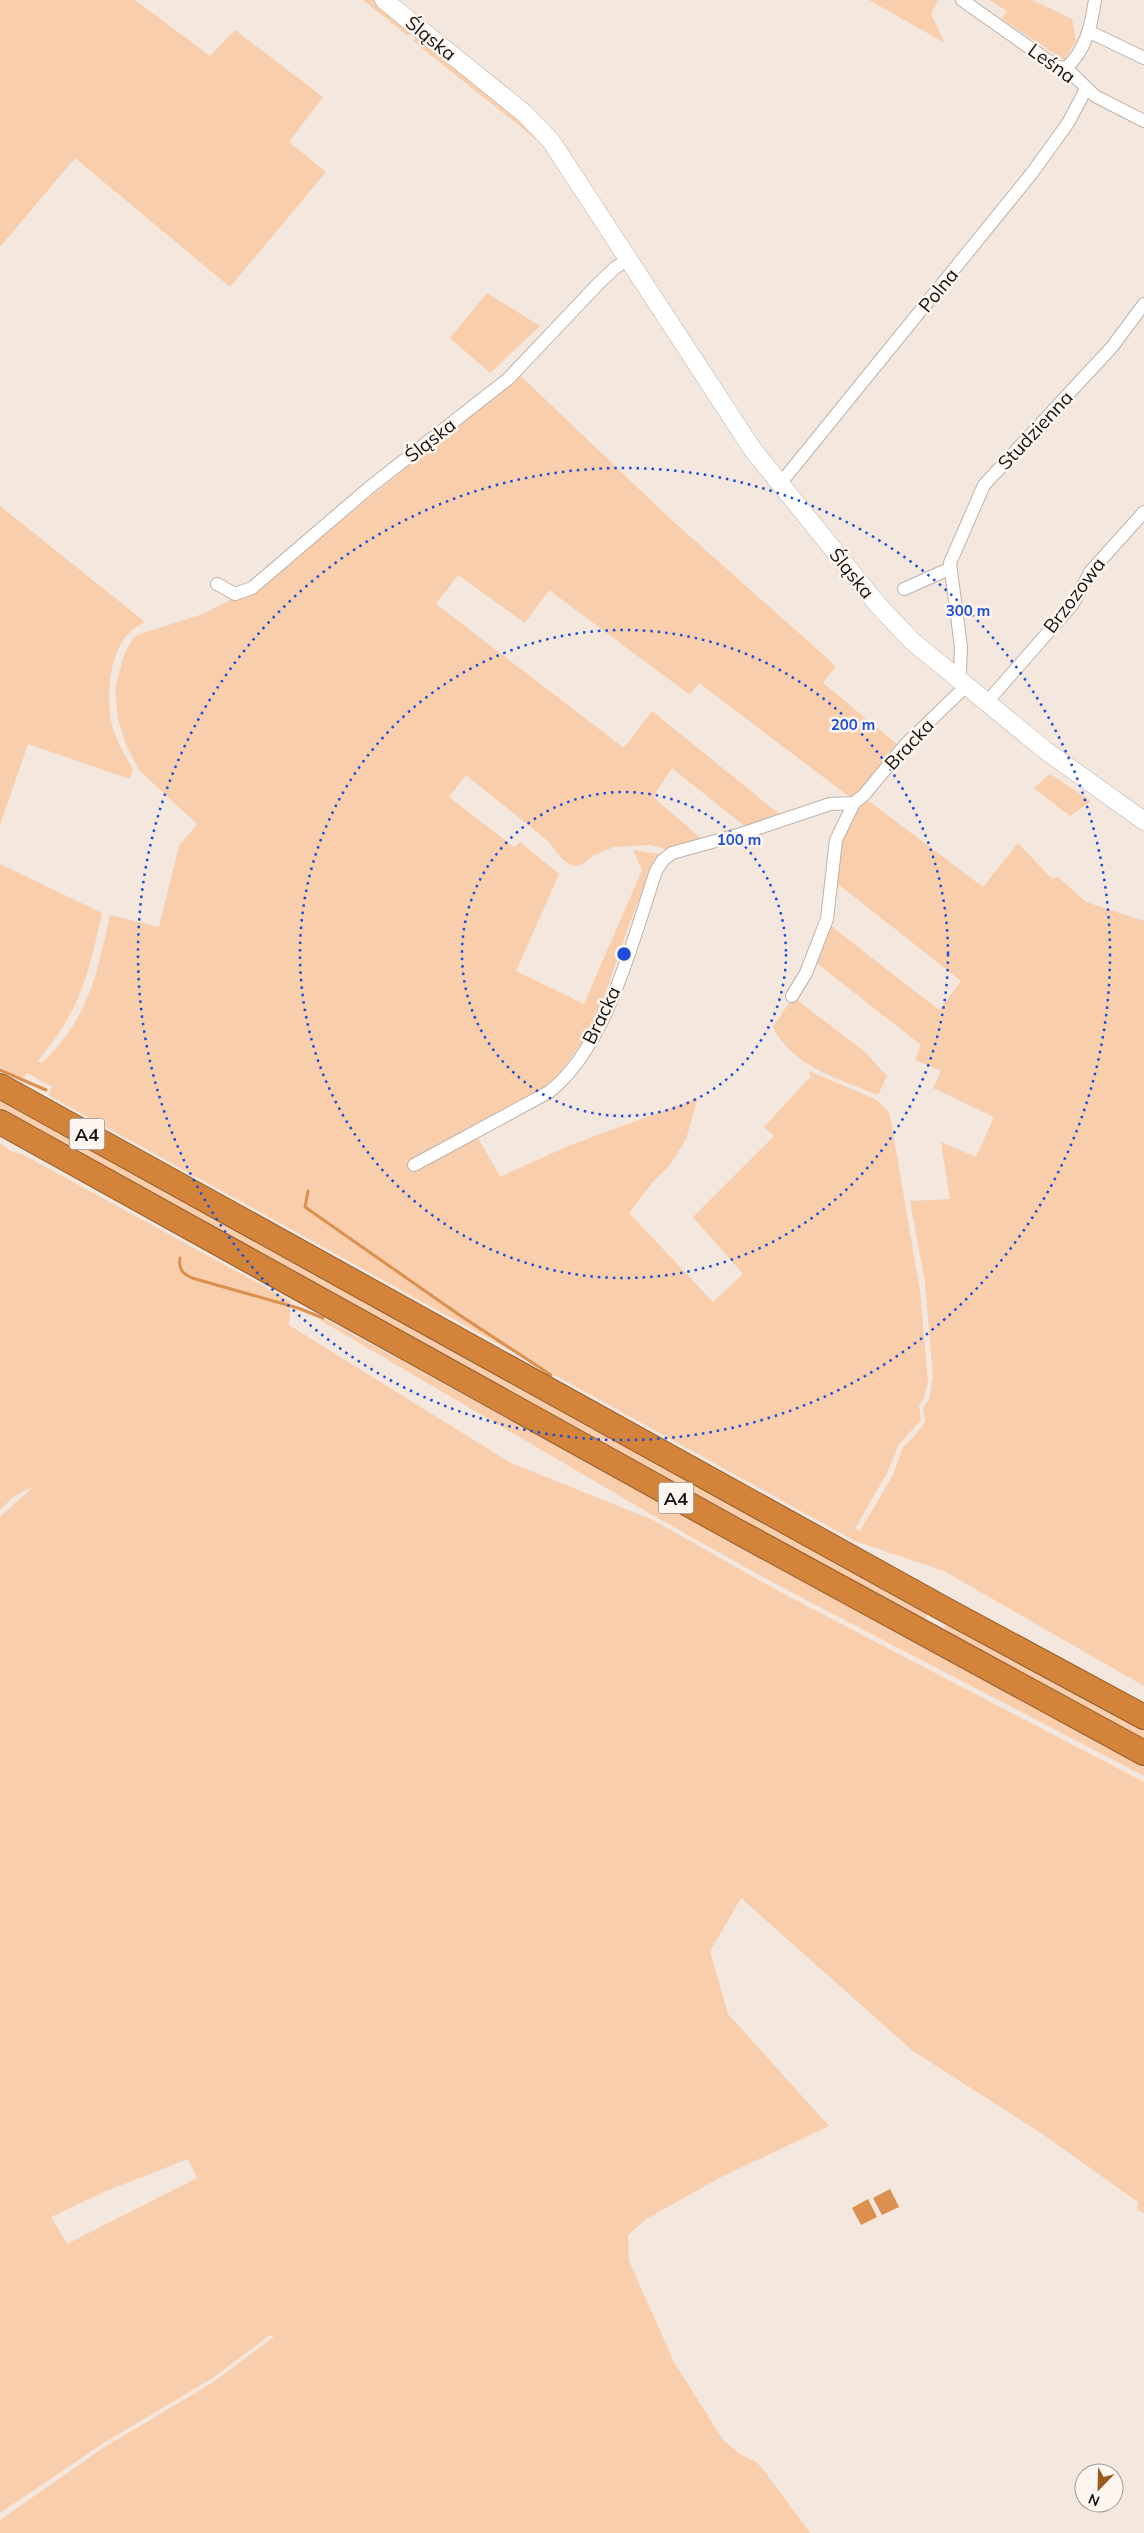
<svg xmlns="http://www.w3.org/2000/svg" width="1144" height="2533" font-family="Mulish,sans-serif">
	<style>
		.green { fill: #f8ceac; fill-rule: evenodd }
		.water { fill: #dc904e }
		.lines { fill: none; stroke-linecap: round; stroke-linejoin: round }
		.stream { stroke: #dc904e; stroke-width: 3 }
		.minor-casing { stroke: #beb2a9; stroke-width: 14 }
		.secondary-casing { stroke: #beb2a9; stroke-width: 19 }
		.motorway-casing { stroke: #915b2b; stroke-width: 26 }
		.minor { stroke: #fff; stroke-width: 12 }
		.secondary { stroke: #fff; stroke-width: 18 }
		.motorway { stroke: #d3833a; stroke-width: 24 }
		.ring { fill: none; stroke: #1d4ed8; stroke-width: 2.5; stroke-dasharray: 2.5 5 }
		.labels { text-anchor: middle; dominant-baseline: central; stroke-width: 5; stroke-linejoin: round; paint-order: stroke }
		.shield { fill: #fdf6f0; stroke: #5c5652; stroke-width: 1 }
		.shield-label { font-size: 18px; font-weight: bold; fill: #17120f }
		.street-label { font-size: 19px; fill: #17120f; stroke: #fdf6f0 }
		.centre { fill: #1d4ed8; stroke: #fdf6f0; stroke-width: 2.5 }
		.ring-label { font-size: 15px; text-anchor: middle; font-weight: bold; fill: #1d4ed8; stroke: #fdf6f0; stroke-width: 5; stroke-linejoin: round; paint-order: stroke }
	</style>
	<rect width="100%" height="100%" fill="#f4e7de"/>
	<g class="green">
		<polygon points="0,0 135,0 210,56 235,30 323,97 289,142 326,172 230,287 75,158 0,247"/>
		<polygon points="363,0 376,0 413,30 408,36"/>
		<polygon points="869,0 938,0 931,14 945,43"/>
		<polygon points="989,0 1032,0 1072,19 1076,41 1064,60 1002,19 1007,11"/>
		<polygon points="419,34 537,135 537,140 413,41"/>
		<polygon points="487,293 540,326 490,373 450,338"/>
		<path d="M520,375l145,139 171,152 -13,17 76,63 -30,38 -18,14 -152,-115 -9,12 -141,-105 -24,33 -67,-48 -22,29 188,144 28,-37 131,106 -36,11 -75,-60 -19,29 52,45 -33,9 -22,-6 -36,2 -20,8 -13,10 -8,1 -10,-6 -15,-19 -82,-66 -17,22 65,50 6,-5 39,32 -43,97 68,33 58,-134 -9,-20 32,5c-39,51 -47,121 -77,178 -12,22 -32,37 -37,62l-74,41 23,41 68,-31 130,-48 -12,41 -16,26 -18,18 -23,30 84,89 30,-28 -50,-57 81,-81 -10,-9 46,-50 -1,-6 68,29 12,12 4,21 27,158 8,90 -4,17 -5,8 2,14 -22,24 -12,29 -32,56 5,2 33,-56 10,-28 10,-9 12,-16 -2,-15 6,-7 4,-23 -8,-95 -15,-81 40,-2 -9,-57 35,15 18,-40 -61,-29 8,-17 -26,-11 6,-15 -107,-84 13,-38 112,87 22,-29 -128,-101 5,-38 23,-39 5,-4 117,88 35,-44 34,36 6,-2 28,25 58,19v765l-200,-115 -89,-30 -807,-446 4,-8 -25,-14 -5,6 -22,-12v-203l102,49c-14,64 -22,98 -65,149h6c46,-45 54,-87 67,-147l49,12 20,-81 18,-22 -58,-54 -12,-23 -9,-27 -3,-31 9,-34 9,-17 7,-4 63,-20 32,-16 16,-4z"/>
		<path d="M0,506l145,116c-35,15 -39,64 -34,99 3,16 14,34 22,49l-3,9 -102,-35 -28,81z"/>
		<polygon points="1050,774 1091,801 1070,816 1034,788"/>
		<path d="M793,997l72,55 22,24 -9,19c-38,-16 -86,-28 -105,-68z"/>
		<polygon points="0,1094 927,1613 927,1617 923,1620 0,1114"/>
		<path d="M0,1143l10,8 12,3 269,147 -2,24 220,137 144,58 127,72 364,190v431l-7,-3 1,-8 -97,-69 -128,-82 -172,-153 -31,53 18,63 101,112 -108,51 -75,42 -18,16 1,26 45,101 49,78 15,13 18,9 6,6 48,65h-810v-13l103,-72 109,-65 62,-46 -4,-2 -59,44 -109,65 -102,69v-996l35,-32 -22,12 -13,13zM188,2159l9,19 -130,66 -16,-27 55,-26z"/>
		<polygon points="323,1318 1144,1766 1144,1776 770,1581 649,1513 320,1320"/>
		<polygon points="947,1624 1144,1724 1144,1744 944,1631 944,1627"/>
	</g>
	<g class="water">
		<polygon points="890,2189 899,2207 882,2215 873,2198"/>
		<polygon points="868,2199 877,2217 861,2225 852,2208"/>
	</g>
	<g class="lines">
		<g class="stream">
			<polyline points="0,1070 46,1090"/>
			<polyline points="308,1191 305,1207 458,1314 551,1375"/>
			<path d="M180,1258c-2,11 3,16 12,20l106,30 25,10"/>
		</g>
		<g class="minor-casing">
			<g id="minor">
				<polyline points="962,0 1057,67 1066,68 1095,96 1144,121"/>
				<polyline points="1090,32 1144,58"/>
				<path d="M1066,68c20,-18 25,-42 29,-68"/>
				<polyline points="780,484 1032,173 1068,123 1086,89"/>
				<polyline points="217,584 235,594 252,588 370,487 508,379 599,283 615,268 628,259"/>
				<polyline points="904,589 949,569"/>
				<polyline points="956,677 960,670 961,647 950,563 984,485 1112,347 1144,304"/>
				<polyline points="987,702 1072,605 1091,571 1144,512"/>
				<polyline points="792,996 806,973 827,919 836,840 854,803"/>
				<path d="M414,1165l135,-73c58,-45 84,-153 107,-221l7,-11 9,-7 69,-19 89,-30 24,-1 10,-8 42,-51 60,-58"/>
			</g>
		</g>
		<g class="secondary-casing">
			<polyline id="secondary" points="384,0 524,113 551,141 753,450 878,605 912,641 1045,750 1144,821"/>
		</g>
		<g class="motorway-casing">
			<g id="motorway">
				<polyline points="0,1086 944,1609 1144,1717"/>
				<polyline points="0,1122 733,1529 1144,1753"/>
			</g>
		</g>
		<use href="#minor" class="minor"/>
		<use href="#secondary" class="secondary"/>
		<use href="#motorway" class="motorway"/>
	</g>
	<g class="ring">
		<circle cx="624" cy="954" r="162"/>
		<circle cx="624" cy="954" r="324"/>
		<circle cx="624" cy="954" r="486"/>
	</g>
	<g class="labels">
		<g class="shield">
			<rect x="69.5" y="1118.5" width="35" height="31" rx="4"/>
			<rect x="658.5" y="1482.5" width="35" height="31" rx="4"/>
		</g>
		<g class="shield-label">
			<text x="87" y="1134">A4</text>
			<text x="676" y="1498">A4</text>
		</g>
		<g class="street-label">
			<text transform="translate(431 38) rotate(39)">Śląska</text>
			<text transform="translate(1052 63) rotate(36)">Leśna</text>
			<text transform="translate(938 290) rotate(-51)">Polna</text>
			<text transform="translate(1035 430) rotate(-47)">Studzienna</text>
			<text transform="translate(430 440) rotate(-38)">Śląska</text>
			<text transform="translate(852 573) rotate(51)">Śląska</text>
			<text transform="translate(1074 595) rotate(-53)">Brzozowa</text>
			<text transform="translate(909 744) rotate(-47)">Bracka</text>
			<text transform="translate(601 1015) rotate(-64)">Bracka</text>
		</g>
	</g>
	<circle cx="624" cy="954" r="8" class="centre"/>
	<g class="ring-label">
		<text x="968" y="616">300 m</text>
		<text x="853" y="730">200 m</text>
		<text x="739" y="845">100 m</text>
	</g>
	<g transform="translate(1099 2488) rotate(203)"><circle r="24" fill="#fdf6f0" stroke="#a19b96"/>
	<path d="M0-4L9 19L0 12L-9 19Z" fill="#97591e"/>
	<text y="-8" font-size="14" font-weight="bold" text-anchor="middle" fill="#17120f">N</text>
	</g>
</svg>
